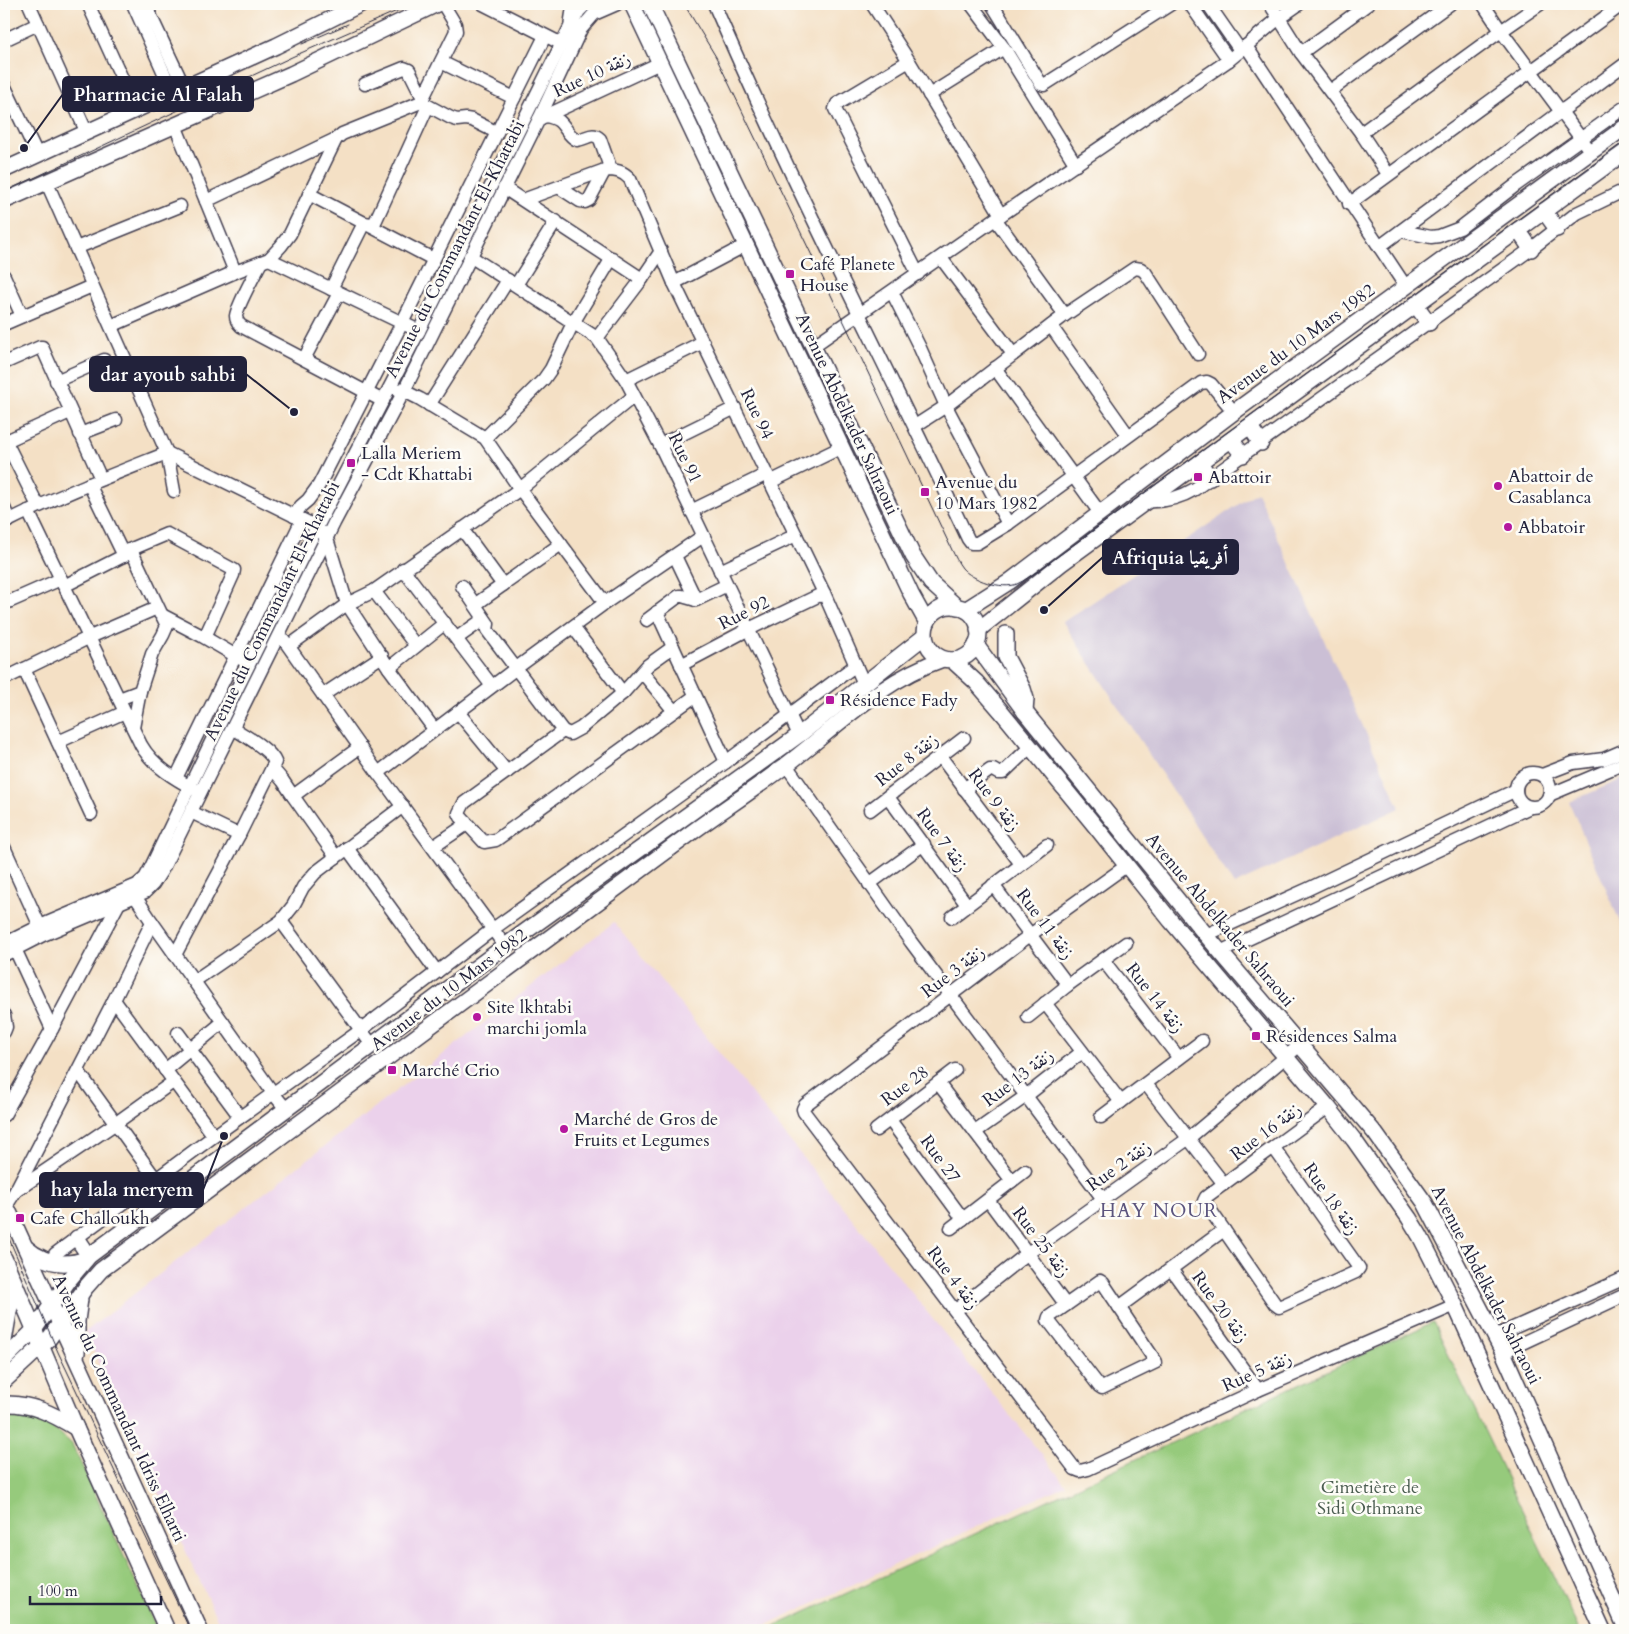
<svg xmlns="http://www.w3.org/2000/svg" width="1629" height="1634" font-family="Cardo,Amiri,serif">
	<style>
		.built { fill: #ebd1eb }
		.industrial { fill: #cbbfd5 }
		.green { fill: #96ca7b; stroke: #5c765b }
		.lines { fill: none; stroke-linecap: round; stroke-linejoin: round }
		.minor-casing { stroke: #423e50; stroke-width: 15 }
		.major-casing { stroke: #423e50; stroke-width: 18 }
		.minor { stroke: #fff; stroke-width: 12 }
		.major { stroke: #fff; stroke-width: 15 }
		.tram { stroke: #22223b; stroke-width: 1 }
		.poi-dot { fill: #b5179e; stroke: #fdfcf7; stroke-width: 2 }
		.labels { text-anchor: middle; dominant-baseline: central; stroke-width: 5; stroke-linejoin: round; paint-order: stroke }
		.street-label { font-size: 18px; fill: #22223b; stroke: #fdfcf7 }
		.poi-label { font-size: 18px; fill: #22223b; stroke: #fdfcf7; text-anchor: start }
		.park-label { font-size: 18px; fill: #4b5d51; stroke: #fdfcf7 }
		.neighbourhood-label { font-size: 19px; letter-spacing: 1px; fill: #5c557e; stroke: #fdfcf7 }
		.leader { fill: none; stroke: #22223b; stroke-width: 2 }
		.callout-dot { fill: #22223b; stroke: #fdfcf7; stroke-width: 2 }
		.callout { fill: #22223b; stroke: #22223b; stroke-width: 2 }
		.callout-label { font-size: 19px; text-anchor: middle; font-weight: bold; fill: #fff }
	</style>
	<rect width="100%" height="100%" fill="#fdfcf7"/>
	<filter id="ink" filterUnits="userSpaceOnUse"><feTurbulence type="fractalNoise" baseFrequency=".02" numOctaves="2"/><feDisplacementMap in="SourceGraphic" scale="10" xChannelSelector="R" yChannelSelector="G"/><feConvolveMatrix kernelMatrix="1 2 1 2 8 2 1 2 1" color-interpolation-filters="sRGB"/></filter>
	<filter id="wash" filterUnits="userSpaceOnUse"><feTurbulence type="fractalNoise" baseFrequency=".0096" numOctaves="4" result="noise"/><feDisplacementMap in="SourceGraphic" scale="20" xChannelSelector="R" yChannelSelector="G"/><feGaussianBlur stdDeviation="1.12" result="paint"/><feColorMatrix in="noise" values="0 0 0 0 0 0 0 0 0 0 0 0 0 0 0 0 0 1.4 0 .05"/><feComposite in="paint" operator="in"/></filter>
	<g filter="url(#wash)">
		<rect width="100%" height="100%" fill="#f4e0c5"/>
		<polygon class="built" points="614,922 1066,1485 755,1630 222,1630 85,1332"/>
		<g class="industrial">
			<polygon points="1257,492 1400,808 1234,885 1063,622"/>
			<polygon points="1625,778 1625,934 1569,802"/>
		</g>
		<g class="green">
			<polygon points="1433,1322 1579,1630 767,1630"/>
			<polygon points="16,1412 44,1419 72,1444 158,1630 4,1630 4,1413"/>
		</g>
	</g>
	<g filter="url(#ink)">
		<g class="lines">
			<g class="minor-casing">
				<g id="minor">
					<polyline points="29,4 86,131"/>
					<polyline points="88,4 136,109"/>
					<polyline points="133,4 164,73 172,93"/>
					<polyline points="145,4 184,87"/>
					<polyline points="483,4 562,44"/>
					<path d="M714,4c78,181 170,356 254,535l3,4h6l31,-19 193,-141 6,-1 4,2 23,28"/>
					<polyline points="872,4 909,61 1001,215"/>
					<polyline points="971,4 1004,48 1076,165"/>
					<polyline points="992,4 1041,84 1044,85 1171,4"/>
					<polyline points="1190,4 1229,60"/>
					<polyline points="1208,4 1240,50"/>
					<polyline points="1270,4 1301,53 1361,133 1388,174"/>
					<polyline points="1483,4 1501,31 1591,152"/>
					<polyline points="4,40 38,24"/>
					<polyline points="1246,46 1279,18 1299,4"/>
					<polyline points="1301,53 1368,4"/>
					<polyline points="909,61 837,104 835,109 918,274"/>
					<polyline points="441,62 514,98"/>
					<polyline points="365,84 404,68 409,70 423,98"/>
					<polyline points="4,85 37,154"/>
					<polyline points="1330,91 1450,4"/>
					<polyline points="929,95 1004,48"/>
					<polyline points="421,102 451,118 457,120 466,119 472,120 496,132"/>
					<path d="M546,116c5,1 9,2 13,5 7,6 9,15 18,19 10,-1 15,-9 23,-1l11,31"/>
					<polyline points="539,119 660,63"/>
					<polyline points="175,125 206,201"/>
					<polyline points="1361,133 1501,31 1540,4"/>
					<polyline points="47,183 167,453 174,491"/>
					<polyline points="504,188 642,279"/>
					<polyline points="560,188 580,201 585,202 589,200 605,170"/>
					<polyline points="309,194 433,259"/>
					<path d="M523,200l82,-30c11,0 18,1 25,9l44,104 150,310 40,91"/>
					<polyline points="1349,204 1623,4"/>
					<polyline points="996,220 1065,315"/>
					<polyline points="1401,231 1431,237 1439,236 1460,228 1516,185 1625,107"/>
					<polyline points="1379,247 1625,64"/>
					<polyline points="76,248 180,206"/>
					<polyline points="470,256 597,338 626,380 660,445 799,735"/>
					<polyline points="941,258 1013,354"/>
					<polyline points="269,259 419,331"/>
					<path d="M261,262c-5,10 -24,44 -25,54 0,4 2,7 5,10l142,75"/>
					<polyline points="235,272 206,201 336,139"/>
					<polyline points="4,276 22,316"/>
					<polyline points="674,283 746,245"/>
					<polyline points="516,285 556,221"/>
					<polyline points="331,289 364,223 372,224 375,222 428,106"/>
					<polyline points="892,292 920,348 946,406 1008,524"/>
					<polyline points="4,324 92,286"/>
					<polyline points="111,326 235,272 269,259 281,246 290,234 336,139 342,134 421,102 456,31 455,24 443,4"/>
					<polyline points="1051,326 1128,435"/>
					<polyline points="597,338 642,279 661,251"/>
					<polyline points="813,346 1001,215 1229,60 1246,46 1406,287"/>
					<polyline points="304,359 339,293"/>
					<polyline points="4,363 40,347 42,347 101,479"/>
					<polyline points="995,368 1100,513"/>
					<polyline points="626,380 703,342"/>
					<polyline points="56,381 104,360"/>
					<polyline points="397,389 404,391 420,399 485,438 520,489 605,603"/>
					<polyline points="429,405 508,280"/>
					<polyline points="915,426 946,406 1065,315 1135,268 1141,269 1145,272 1198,354"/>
					<polyline points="80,434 116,420"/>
					<polyline points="4,438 38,506"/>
					<polyline points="485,438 544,379 551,369 573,323 612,258"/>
					<polyline points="4,442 70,412"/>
					<polyline points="660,445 735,408"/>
					<polyline points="770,482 842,447"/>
					<polyline points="89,484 124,556"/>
					<path d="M1147,501c18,1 33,-3 48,-12l336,-240 46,-36 48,-23"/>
					<polyline points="4,508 9,520"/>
					<path d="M28,511l113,234c12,21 34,34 55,45"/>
					<polyline points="691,511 767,474"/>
					<polyline points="294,516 301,506 308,500 319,485 402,323 545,36"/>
					<path d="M4,523c53,-27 108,-48 163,-70l150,74 10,12 20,65 42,64 56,-45"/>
					<polyline points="462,529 503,585"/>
					<polyline points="122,553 167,534 234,570 233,575 205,637"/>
					<polyline points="675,556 696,600"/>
					<polyline points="403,569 492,686"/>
					<polyline points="720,571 796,535"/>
					<polyline points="64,586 129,553 134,556 167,626 163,635 152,654 140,691 119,699"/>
					<polyline points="462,586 488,624 487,630 563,731 570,734 581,728 623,693 648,665 673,647"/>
					<polyline points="374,591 416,646"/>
					<polyline points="4,604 61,579"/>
					<polyline points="476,604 561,544"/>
					<polyline points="657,612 726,762"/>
					<polyline points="160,614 202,636 243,660"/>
					<polyline points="647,620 679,596 682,596 696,600 727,585"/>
					<polyline points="573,627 623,693"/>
					<polyline points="457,638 484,619"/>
					<polyline points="284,640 378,773 505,946"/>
					<polyline points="289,646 347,604 374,591 520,489 634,396"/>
					<polyline points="681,665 749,629 824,593"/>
					<polyline points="389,668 434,729"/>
					<polyline points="24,669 91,814"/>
					<polyline points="642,672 674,711"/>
					<polyline points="4,679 90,637 157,608"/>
					<polyline points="323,695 382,656"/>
					<polyline points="458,712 507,772"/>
					<polyline points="133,728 140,691"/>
					<polyline points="563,731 464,803 459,813 461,817 484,842 496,840 695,696"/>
					<polyline points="58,742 125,712"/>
					<polyline points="940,756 1021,864"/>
					<polyline points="786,765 911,942 1103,1199"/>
					<polyline points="272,768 283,781 293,796 360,747"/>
					<circle cx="1533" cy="790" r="17"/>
					<polyline points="378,773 515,669 605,603 703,536"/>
					<polyline points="1542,775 1573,763 1604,759 1625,750"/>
					<polyline points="176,778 302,520"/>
					<polyline points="964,789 990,770 993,770 998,773 1003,773 1030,747"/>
					<polyline points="1549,795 1625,763"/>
					<polyline points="293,796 336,857"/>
					<polyline points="888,797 967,905"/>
					<polyline points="870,810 964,738"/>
					<polyline points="191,812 239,835"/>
					<polyline points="4,847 43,933"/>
					<polyline points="433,847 467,824"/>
					<polyline points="347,848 437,972"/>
					<polyline points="1126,866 1030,935 805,1105 803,1109 804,1112 1075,1469 1080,1471 1088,1469 1258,1390 1455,1305"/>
					<polyline points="869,884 924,844"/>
					<polyline points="993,885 1068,985"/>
					<polyline points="131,890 152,922 273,1093 286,1109"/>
					<polyline points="952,917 1047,845"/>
					<polyline points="281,921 372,1045"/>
					<polyline points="1206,935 1308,889 1516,790"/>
					<polyline points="4,944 40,926 137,885 145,878 151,867 224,715 317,527 419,331 572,23 579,11 586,4"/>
					<polyline points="15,949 52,1029"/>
					<polyline points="1220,952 1530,807"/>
					<polyline points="4,955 43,935 145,892 153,884 162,870 334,523 404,391 539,119 581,29 594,14 617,4"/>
					<path d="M175,955l64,-120 36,-73c-5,-13 -30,-26 -42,-34"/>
					<polyline points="1103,960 1179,1058"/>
					<polyline points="194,981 281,921 293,906 303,887 315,873 403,806"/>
					<polyline points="114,1000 214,1136"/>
					<polyline points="1045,1003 1121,1102"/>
					<polyline points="4,1015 6,1027 4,1032"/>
					<polyline points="1028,1017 1068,985 1126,943"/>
					<polyline points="178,1033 240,1117"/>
					<polyline points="165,1070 223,1022"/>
					<polyline points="78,1071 168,1196"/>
					<polyline points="938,1083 1012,1181"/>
					<polyline points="1146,1084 1224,1184"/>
					<polyline points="4,1115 52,1029 119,903"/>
					<polyline points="1101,1117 1202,1041"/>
					<polyline points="890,1120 963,1219"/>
					<polyline points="876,1130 955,1070"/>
					<polyline points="975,1132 1026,1096 1082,1052"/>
					<polyline points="1274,1148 1359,1268 1356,1272 1279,1307 1275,1304 1204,1201 1206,1197 1328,1107"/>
					<polyline points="17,1190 116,1123 173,1082"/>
					<polyline points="988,1200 1066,1305"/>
					<polyline points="6,1206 15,1192 114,1000 152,922"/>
					<polyline points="951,1228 1025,1171"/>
					<polyline points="55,1254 214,1136 361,1030 493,929 726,762 856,665"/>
					<polyline points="1171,1269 1258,1390"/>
					<polygon points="1100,1281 1103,1283 1156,1362 1102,1388 1099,1386 1048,1320 1049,1317"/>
					<polyline points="1119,1307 1224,1230"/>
					<polyline points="956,1310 1028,1253 1189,1138 1300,1045"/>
					<polyline points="1495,1336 1625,1278"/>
					<polyline points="1503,1352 1625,1295"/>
				</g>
			</g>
			<g class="major-casing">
				<g id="major">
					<polyline points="632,4 911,594 927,623"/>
					<polyline points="650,4 913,556 931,583 957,607"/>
					<polyline points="572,23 575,4"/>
					<polyline points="4,170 276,46 361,4"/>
					<polyline points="4,201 291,74 437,4"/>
					<polyline points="1544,211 1557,229"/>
					<polyline points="1518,230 1531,249"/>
					<polyline points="1415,304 1429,323"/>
					<polyline points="1250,427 1261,443"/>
					<polyline points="1231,440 1243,455"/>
					<polyline points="1200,463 1210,478"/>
					<circle cx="952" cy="633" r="27"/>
					<polyline points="965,610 1009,582 1234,412 1625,127"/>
					<polyline points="978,630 1062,563 1625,152"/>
					<polyline points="1006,634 1006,657 1023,689 1026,699 1025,712"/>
					<polyline points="976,645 1025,712 1206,935 1375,1133 1425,1203 1503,1352 1625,1626"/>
					<polyline points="952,660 976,682 1001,711 1096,827 1171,921 1328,1107 1354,1140 1409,1218 1420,1236 1455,1305 1603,1630"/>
					<polyline points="4,1201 200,1630"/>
					<polyline points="77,1238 89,1256"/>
					<path d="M25,1247c18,16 39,20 61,12"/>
					<polyline points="4,1258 76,1428 167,1630"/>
					<polyline points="4,1341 10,1306 9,1280"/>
					<polyline points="77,1353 77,1321 80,1299"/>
					<polyline points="4,1360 34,1330 69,1280 89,1256 505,946 799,735 925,636"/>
					<path d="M4,1381l44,-41 38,-53 15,-17 590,-437c34,-25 70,-48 103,-74 47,-37 91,-80 149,-100"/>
					<path d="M4,1404c28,-1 49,10 72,24"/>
				</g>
			</g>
			<use href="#minor" class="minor"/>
			<use href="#major" class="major"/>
			<g class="tram">
				<path d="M684,4l32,53 129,267 107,226c3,6 6,13 10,18 10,12 40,22 55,16 7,-3 14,-9 21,-13l587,-430"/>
				<polyline points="302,44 348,24"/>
				<polyline points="4,192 294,56 413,4"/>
				<polyline points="4,1227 58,1352 190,1630"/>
			</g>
		</g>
	</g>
	<g class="poi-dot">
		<rect x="785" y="269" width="10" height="10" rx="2.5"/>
		<rect x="346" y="458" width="10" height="10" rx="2.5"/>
		<rect x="1193" y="472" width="10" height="10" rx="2.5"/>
		<circle cx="1498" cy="486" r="5"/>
		<rect x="920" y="487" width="10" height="10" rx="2.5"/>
		<circle cx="1508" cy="527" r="5"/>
		<rect x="825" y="695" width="10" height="10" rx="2.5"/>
		<circle cx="477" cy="1017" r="5"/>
		<rect x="1251" y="1031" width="10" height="10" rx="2.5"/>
		<rect x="387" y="1065" width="10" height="10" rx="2.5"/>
		<circle cx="564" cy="1129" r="5"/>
		<rect x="15" y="1213" width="10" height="10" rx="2.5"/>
	</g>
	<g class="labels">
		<g class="street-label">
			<text transform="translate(592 75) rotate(-25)">Rue 10 زنقة</text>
			<text transform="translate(455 249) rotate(-63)">Avenue du Commandant El-Khattabi</text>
			<text transform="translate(1296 344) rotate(-36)">Avenue du 10 Mars 1982</text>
			<text transform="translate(757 414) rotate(64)">Rue 94</text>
			<text transform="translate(847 414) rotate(65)">Avenue Abdelkader Sahraoui</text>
			<text transform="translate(685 458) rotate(64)">Rue 91</text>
			<text transform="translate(272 611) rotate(-64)">Avenue du Commandant El-Khattabi</text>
			<text transform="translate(744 613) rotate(-27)">Rue 92</text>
			<text transform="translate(907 760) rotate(-38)">Rue 8 زنقة</text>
			<text transform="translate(994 800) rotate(53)">Rue 9 زنقة</text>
			<text transform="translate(942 840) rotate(54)">Rue 7 زنقة</text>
			<text transform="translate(1220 920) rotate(50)">Avenue Abdelkader Sahraoui</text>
			<text transform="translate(1045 924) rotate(53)">Rue 11 زنقة</text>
			<text transform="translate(953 972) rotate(-37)">Rue 3 زنقة</text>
			<text transform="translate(449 990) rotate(-37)">Avenue du 10 Mars 1982</text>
			<text transform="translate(1155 998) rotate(52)">Rue 14 زنقة</text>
			<text transform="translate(1018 1078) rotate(-37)">Rue 13 زنقة</text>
			<text transform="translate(905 1086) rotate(-37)">Rue 28</text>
			<text transform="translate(1266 1132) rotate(-37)">Rue 16 زنقة</text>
			<text transform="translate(940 1159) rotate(54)">Rue 27</text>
			<text transform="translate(1119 1166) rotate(-35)">Rue 2 زنقة</text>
			<text transform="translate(1331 1199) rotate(55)">Rue 18 زنقة</text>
			<text transform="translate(1041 1242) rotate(53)">Rue 25 زنقة</text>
			<text transform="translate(953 1278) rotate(53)">Rue 4 زنقة</text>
			<text transform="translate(1486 1285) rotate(63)">Avenue Abdelkader Sahraoui</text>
			<text transform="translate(1220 1307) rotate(54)">Rue 20 زنقة</text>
			<text transform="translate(1257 1372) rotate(-24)">Rue 5 زنقة</text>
			<text transform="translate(119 1408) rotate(65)">Avenue du Commandant Idriss Elharti</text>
		</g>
		<g class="poi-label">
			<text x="800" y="264">Café Planete<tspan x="800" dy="21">House</tspan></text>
			<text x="361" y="453">Lalla Meriem<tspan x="361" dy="21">- Cdt Khattabi</tspan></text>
			<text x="1508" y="476">Abattoir de<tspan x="1508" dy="21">Casablanca</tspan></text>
			<text x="1208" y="477">Abattoir</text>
			<text x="935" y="482">Avenue du<tspan x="935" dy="21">10 Mars 1982</tspan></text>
			<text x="1518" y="527">Abbatoir</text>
			<text x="840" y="700">Résidence Fady</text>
			<text x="487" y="1007">Site lkhtabi<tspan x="487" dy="21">marchi jomla</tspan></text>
			<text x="1266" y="1036">Résidences Salma</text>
			<text x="402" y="1070">Marché Crio</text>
			<text x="574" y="1119">Marché de Gros de<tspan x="574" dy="21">Fruits et Legumes</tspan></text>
			<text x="30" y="1218">Cafe Challoukh</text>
		</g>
		<g class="park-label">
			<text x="1370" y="1487">Cimetière de<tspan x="1370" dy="21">Sidi Othmane</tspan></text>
		</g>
		<g class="neighbourhood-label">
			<text x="1159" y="1211">HAY NOUR</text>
		</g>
	</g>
	<path class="leader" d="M24 148L63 94M294 412L246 374M1044 610L1103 557M224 1136L203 1190"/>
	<g class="callout-dot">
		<circle cx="24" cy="148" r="5"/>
		<circle cx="294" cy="412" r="5"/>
		<circle cx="1044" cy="610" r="5"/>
		<circle cx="224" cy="1136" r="5"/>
	</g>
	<g class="callout">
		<rect x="63" y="77" width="190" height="34" rx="5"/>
		<rect x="90" y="357" width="156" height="34" rx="5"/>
		<rect x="1103" y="540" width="135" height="34" rx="5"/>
		<rect x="40" y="1173" width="163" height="34" rx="5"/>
	</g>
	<g class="callout-label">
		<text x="158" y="101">Pharmacie Al Falah</text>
		<text x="168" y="381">dar ayoub sahbi</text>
		<text x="1170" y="564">Afriquia أفريقيا</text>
		<text x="122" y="1196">hay lala meryem</text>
	</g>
	<rect width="1629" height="1634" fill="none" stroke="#fdfcf7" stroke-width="20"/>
	<path d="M30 1596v8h131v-8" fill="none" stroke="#22223b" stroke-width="2.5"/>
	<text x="38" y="1596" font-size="15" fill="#22223b" stroke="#fdfcf7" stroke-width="4" paint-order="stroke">100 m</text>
</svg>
